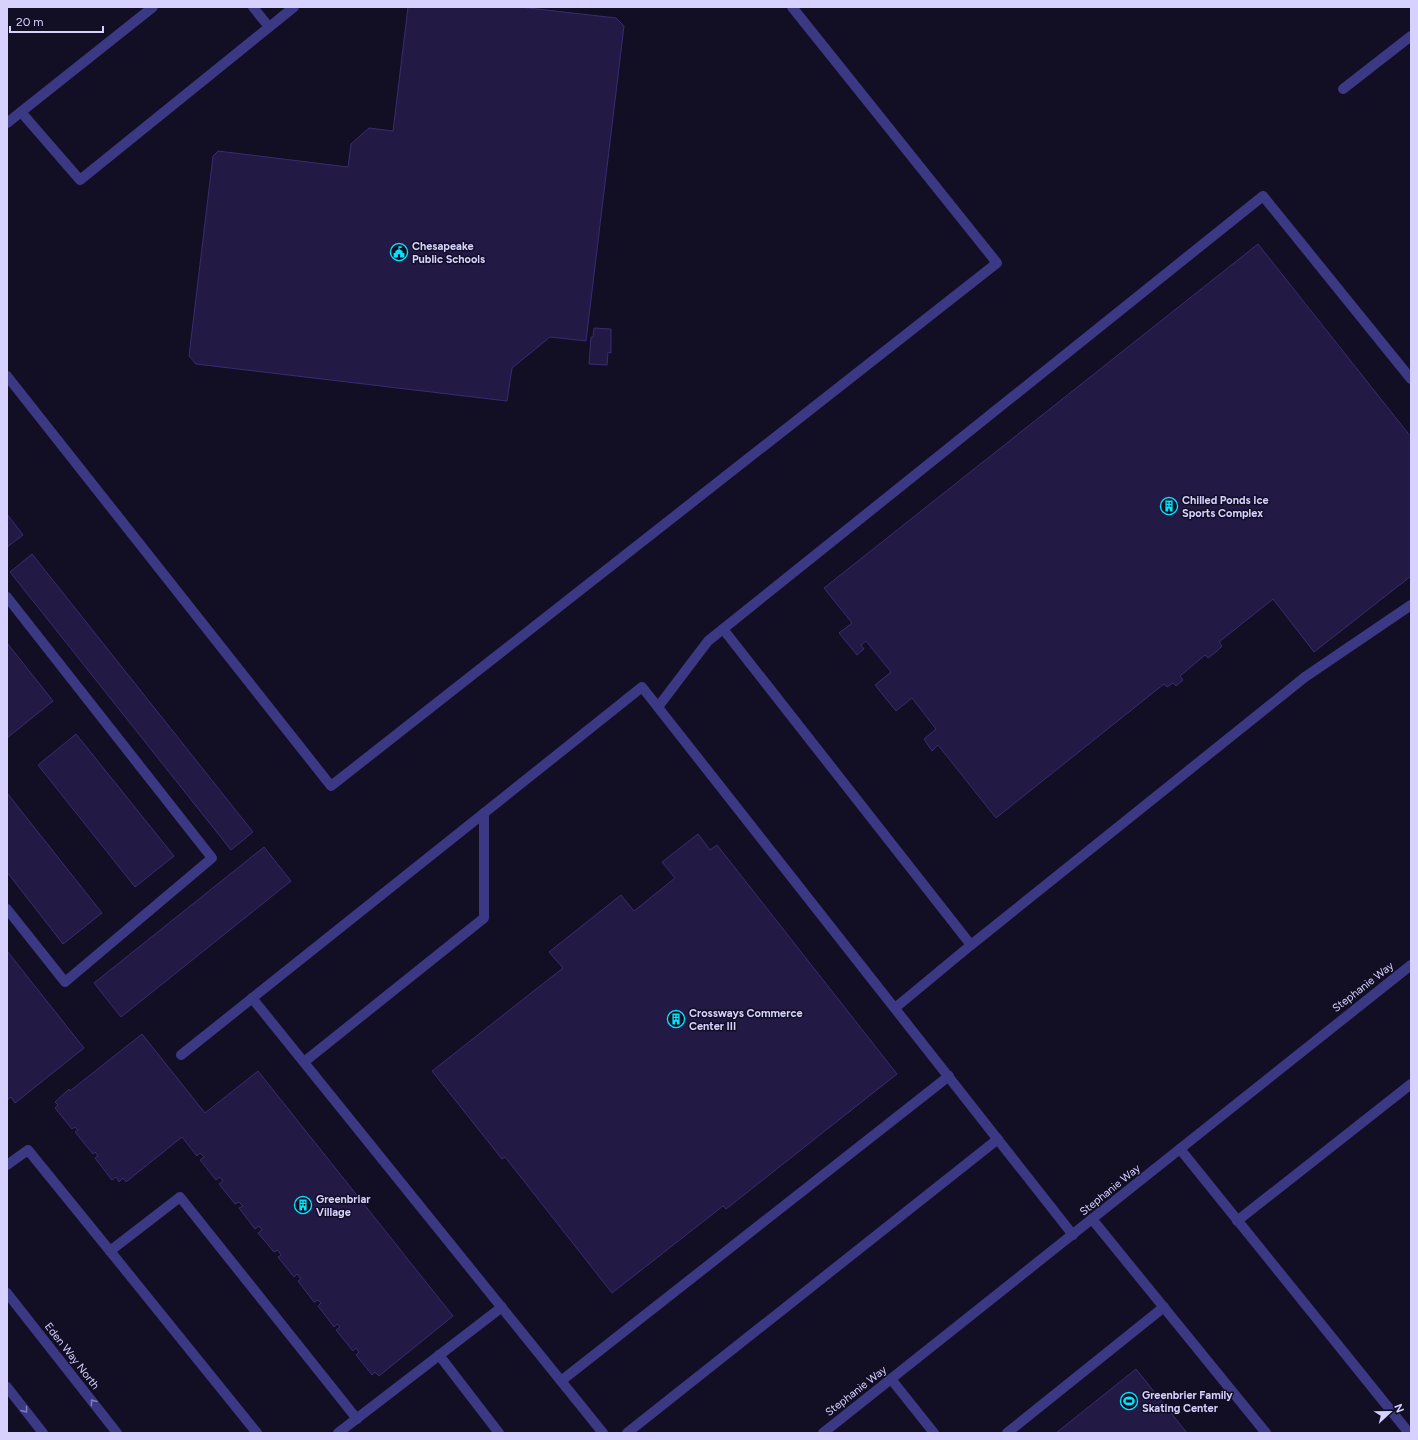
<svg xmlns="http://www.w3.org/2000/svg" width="1418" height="1440" font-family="Figtree,sans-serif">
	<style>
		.building { fill: #221a45; stroke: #392c71 }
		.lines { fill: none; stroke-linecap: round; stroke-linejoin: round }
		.minor { stroke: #3b3884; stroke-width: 10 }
		.oneway { stroke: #817dbb }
		.labels { text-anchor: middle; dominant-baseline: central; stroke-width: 3; stroke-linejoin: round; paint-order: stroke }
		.poi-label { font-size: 11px; font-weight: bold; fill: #d6d1ff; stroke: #120e24; text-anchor: start }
		.street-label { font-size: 11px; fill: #d6d1ff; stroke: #120e24 }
	</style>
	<rect width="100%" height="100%" fill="#120e24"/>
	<g class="building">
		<polygon points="408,7 520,7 616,18 624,26 586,341 550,337 512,368 507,401 196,364 189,356 213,156 218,151 348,167 351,144 369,128 393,131"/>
		<polygon points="1258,244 1411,437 1411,576 1314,652 1273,599 1219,642 1222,646 1216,652 1208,658 1205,655 1180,676 1183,680 1176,686 1173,683 1167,687 1164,684 996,818 938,745 932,751 924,739 936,729 912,698 896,711 875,685 891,672 866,641 861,645 864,649 857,655 839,633 852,623 824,588"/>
		<polygon points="594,328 611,329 611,353 608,352 607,365 589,364 591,337 593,337"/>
		<polygon points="7,514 23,535 7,547"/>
		<polygon points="32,554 253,832 231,850 10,572"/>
		<polygon points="7,643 53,701 7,738"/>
		<polygon points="76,734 174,856 135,887 38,765"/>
		<polygon points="7,793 102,913 63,944 7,872"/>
		<polygon points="698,834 710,850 717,845 897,1074 726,1209 723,1206 612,1293 505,1157 502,1159 432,1071 563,968 549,952 621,895 634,911 675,878 662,862"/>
		<polygon points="264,847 291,881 121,1017 94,983"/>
		<polygon points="7,951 84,1048 15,1103 11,1097 7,1100"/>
		<polygon points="142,1034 205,1113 258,1071 453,1316 379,1376 375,1372 372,1375 356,1355 359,1352 356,1348 353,1351 336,1330 340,1327 337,1324 334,1327 318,1306 321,1303 318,1300 314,1302 298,1281 301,1279 297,1274 294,1277 278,1257 281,1255 278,1250 274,1252 258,1233 262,1230 259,1226 255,1229 239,1208 243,1206 239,1202 235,1204 219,1184 223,1181 220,1177 216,1180 200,1160 204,1157 200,1153 197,1156 182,1137 126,1182 123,1178 119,1182 116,1177 112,1180 95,1158 98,1156 95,1152 93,1154 75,1132 78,1130 75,1127 72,1129 55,1108 58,1105 55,1102 69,1089 70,1091"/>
		<polygon points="1136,1369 1187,1433 1056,1433"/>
	</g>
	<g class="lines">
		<g class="minor">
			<polyline points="253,7 269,27"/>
			<polyline points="1343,89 1411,36"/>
			<polyline points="21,112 80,180 294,7"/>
			<polyline points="7,123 153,7"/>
			<polyline points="7,376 331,786 997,263 792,7"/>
			<polyline points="7,597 212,858 65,982 7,909"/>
			<polyline points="723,629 971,945 1305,677 1411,605"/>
			<polyline points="658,707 708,641 1263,196 1411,379"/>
			<polyline points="252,998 603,1433"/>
			<polyline points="895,1008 971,945"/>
			<polyline points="181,1055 642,687 1073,1235"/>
			<polyline points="304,1062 484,918 484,813"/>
			<polyline points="1180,1149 1409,1433"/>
			<polyline points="7,1165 28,1150 110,1251"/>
			<polyline points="1092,1219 1266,1433"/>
			<polyline points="1237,1221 1411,1084"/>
			<polyline points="7,1293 117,1433"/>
			<polyline points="439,1355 499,1433"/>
			<polyline points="891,1379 934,1433"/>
			<polyline points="561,1381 949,1076"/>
			<polyline points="7,1387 43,1433"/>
			<polyline points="257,1433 110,1251 180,1197 357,1419"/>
			<polyline points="338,1433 502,1307"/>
			<polyline points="627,1433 998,1139"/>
			<polyline points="823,1433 1411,965"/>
			<polyline points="1007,1433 1164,1307"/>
		</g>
	</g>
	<defs><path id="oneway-chevron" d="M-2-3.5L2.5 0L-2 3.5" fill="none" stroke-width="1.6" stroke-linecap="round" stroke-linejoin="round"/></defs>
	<g class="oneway">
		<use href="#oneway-chevron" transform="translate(93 1402) rotate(-128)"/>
		<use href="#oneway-chevron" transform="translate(25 1410) rotate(52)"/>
	</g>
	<defs>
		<g id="civic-ring" transform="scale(0.9)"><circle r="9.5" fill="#120e24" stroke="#00e4fc" stroke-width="1.5"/><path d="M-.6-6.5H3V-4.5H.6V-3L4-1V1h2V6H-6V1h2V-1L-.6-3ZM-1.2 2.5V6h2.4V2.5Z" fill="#00e4fc"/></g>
		<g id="building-ring" transform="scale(0.9)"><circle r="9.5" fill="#120e24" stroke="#00e4fc" stroke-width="1.5"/><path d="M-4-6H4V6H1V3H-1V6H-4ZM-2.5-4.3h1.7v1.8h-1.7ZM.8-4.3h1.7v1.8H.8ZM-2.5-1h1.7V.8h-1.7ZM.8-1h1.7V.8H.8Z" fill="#00e4fc"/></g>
		<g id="stadium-ring" transform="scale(0.9)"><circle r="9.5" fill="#120e24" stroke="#00e4fc" stroke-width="1.5"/><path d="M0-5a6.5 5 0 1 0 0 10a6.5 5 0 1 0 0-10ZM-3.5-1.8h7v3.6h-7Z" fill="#00e4fc"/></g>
	</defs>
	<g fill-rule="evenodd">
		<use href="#civic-ring" x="399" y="252"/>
		<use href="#building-ring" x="1169" y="506"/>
		<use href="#building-ring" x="676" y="1019"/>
		<use href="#building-ring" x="303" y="1205"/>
		<use href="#stadium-ring" x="1129" y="1401"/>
	</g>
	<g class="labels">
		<g class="poi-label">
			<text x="412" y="246">Chesapeake<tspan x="412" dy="13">Public Schools</tspan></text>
			<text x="1182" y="500">Chilled Ponds Ice<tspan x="1182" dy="13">Sports Complex</tspan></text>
			<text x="689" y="1013">Crossways Commerce<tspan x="689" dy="13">Center III</tspan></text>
			<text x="316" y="1199">Greenbriar<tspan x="316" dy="13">Village</tspan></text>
			<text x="1142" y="1395">Greenbrier Family<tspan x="1142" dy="13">Skating Center</tspan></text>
		</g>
		<g class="street-label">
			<text transform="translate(1363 987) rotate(-38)">Stephanie Way</text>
			<text transform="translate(1110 1190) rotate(-39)">Stephanie Way</text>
			<text transform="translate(72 1356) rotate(52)">Eden Way North</text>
			<text transform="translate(856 1391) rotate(-38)">Stephanie Way</text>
		</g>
	</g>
	<rect width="1418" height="1440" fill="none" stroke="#d6d1ff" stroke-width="16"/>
	<g transform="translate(1390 1412) rotate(68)" stroke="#120e24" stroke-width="3" paint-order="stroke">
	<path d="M0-3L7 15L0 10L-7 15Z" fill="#d6d1ff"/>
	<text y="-6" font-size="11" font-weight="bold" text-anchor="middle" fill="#d6d1ff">N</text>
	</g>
	<path d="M10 26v6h93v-6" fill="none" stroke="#d6d1ff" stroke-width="2"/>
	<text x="16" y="26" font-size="12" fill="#d6d1ff" stroke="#120e24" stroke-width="3" paint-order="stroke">20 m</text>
</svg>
